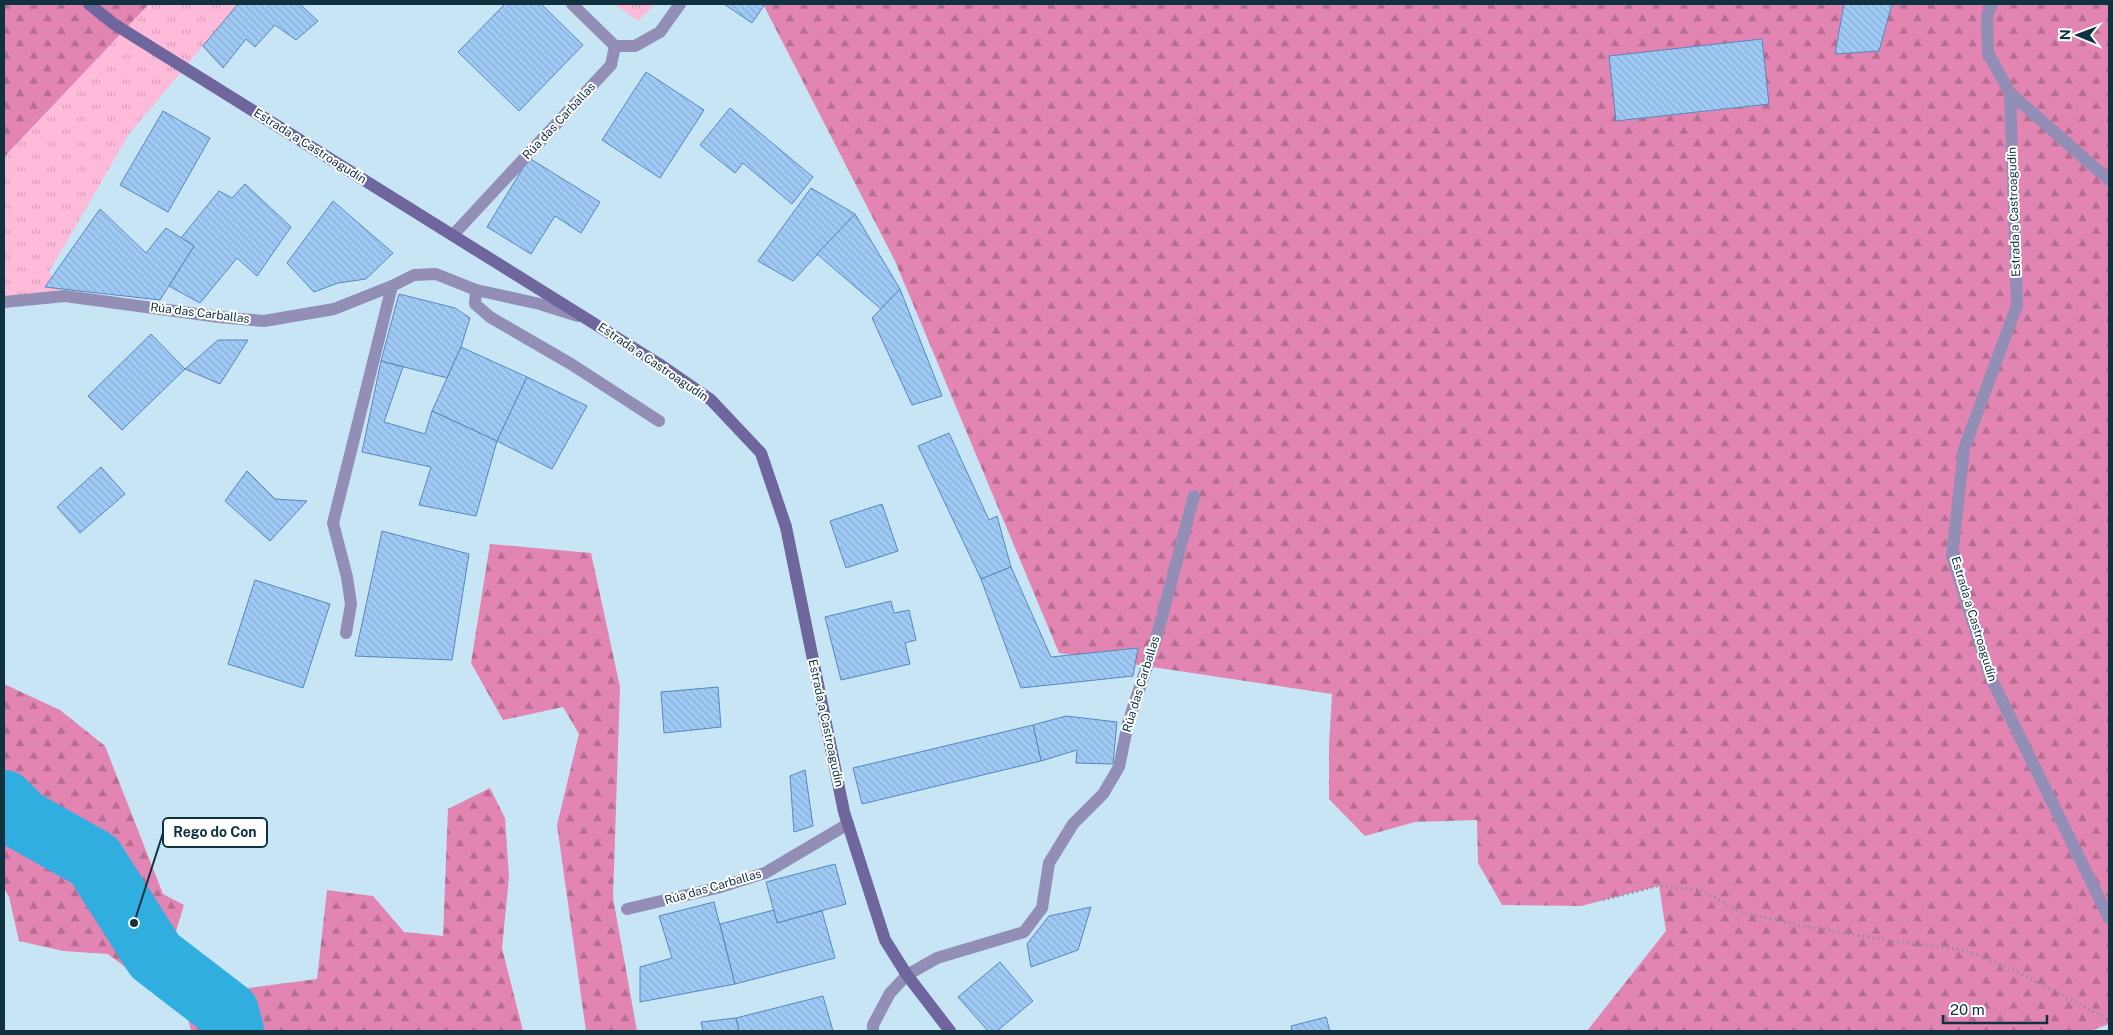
<svg xmlns="http://www.w3.org/2000/svg" width="2113" height="1035" font-family="'Public Sans',sans-serif">
	<style>
		.grass { fill: url(#grass-tufts) }
		.forest { fill: url(#forest-firs) }
		.lines { fill: none; stroke-linecap: round; stroke-linejoin: round }
		.river { stroke: #31aee0; stroke-width: 62 }
		.building { fill: url(#building-back-hatch); stroke: #5688bc }
		.path { stroke: #7393a2; stroke-width: 3; stroke-dasharray: 1 4; stroke-linecap: butt }
		.street { stroke: #938eb5; stroke-width: 12 }
		.secondary { stroke: #6f669e; stroke-width: 12 }
		.labels { text-anchor: middle; dominant-baseline: central; stroke-width: 4; stroke-linejoin: round; paint-order: stroke }
		.street-label { font-size: 12px; fill: #0f3140; stroke: #fff }
		.leader { fill: none; stroke: #0f3140; stroke-width: 2 }
		.callout-dot { fill: #0f3140; stroke: #fff; stroke-width: 2 }
		.callout { fill: #fff; stroke: #0f3140; stroke-width: 2 }
		.callout-label { font-size: 14px; text-anchor: middle; font-weight: bold; fill: #0f3140 }
	</style>
	<defs>
		<pattern id="grass-tufts" width="24" height="20" patternUnits="userSpaceOnUse" patternTransform="scale(1.25)"><rect width="24" height="20" fill="#fdbbd9"/><path d="M3 7l-1-3M5 7V3M7 7l1-3M15 17l-1-3M17 17v-4M19 17l1-3" fill="none" stroke="#d8a1bb"/></pattern>
		<pattern id="forest-firs" width="22" height="20" patternUnits="userSpaceOnUse" patternTransform="scale(1.25)"><rect width="22" height="20" fill="#e385b2"/><path d="M5 1l3.5 6h-7zM16 11l3.5 6h-7z" fill="#b66d92"/></pattern>
		<pattern id="building-back-hatch" width="6" height="6" patternUnits="userSpaceOnUse" patternTransform="scale(1.25)"><rect width="6" height="6" fill="#a0caf6"/><path d="M-1 5l2 2M0 0l6 6M5-1l2 2" fill="none" stroke="#89aed4"/></pattern>
	</defs>
	<rect width="100%" height="100%" fill="#c7e5f5"/>
	<g class="grass">
		<polygon points="149,4 238,4 129,134 49,272 65,296 4,302 4,157"/>
		<polygon points="614,4 655,4 638,21"/>
	</g>
	<g class="forest">
		<polygon points="4,4 149,4 4,157"/>
		<polygon points="763,4 2109,4 2109,1024 2090,1031 1587,1031 1666,931 1659,886 1581,906 1502,905 1478,863 1477,820 1415,822 1365,836 1329,799 1329,745 1332,694 1059,653 895,261"/>
		<polygon points="490,544 591,553 620,687 613,898 637,1031 586,1031 557,825 579,734 563,707 503,720 471,663"/>
		<polygon points="4,684 60,710 105,746 163,894 184,905 174,938 240,989 317,979 327,890 373,896 404,932 443,936 448,809 490,788 505,818 509,877 502,948 523,1031 191,1031 187,1014 108,954 63,951 19,941 9,897 4,888"/>
	</g>
	<g class="lines">
		<polyline class="river" points="4,801 23,820 94,860 155,956 228,1012 233,1031"/>
	</g>
	<g class="building">
		<polygon points="238,4 300,4 318,21 296,40 275,25 255,47 246,39 223,68 203,46"/>
		<polygon points="505,4 541,4 583,45 519,111 458,52"/>
		<polygon points="724,4 765,4 752,23"/>
		<polygon points="1844,4 1892,4 1879,51 1835,54"/>
		<polygon points="1762,39 1769,104 1616,121 1609,56"/>
		<polygon points="646,72 704,110 660,178 602,140"/>
		<polygon points="730,108 813,177 792,204 743,163 735,173 700,145"/>
		<polygon points="163,111 210,138 168,212 120,185"/>
		<polygon points="529,158 600,202 581,233 555,216 531,254 487,227"/>
		<polygon points="245,184 291,227 257,276 237,258 200,303 169,286 194,246 181,238 219,191 232,198"/>
		<polygon points="811,188 855,214 793,281 758,261"/>
		<polygon points="333,201 393,253 366,279 338,283 314,292 287,263"/>
		<polygon points="100,209 146,253 166,228 194,246 160,300 45,287"/>
		<polygon points="855,214 900,289 881,309 817,254"/>
		<polygon points="900,289 942,396 912,405 872,318"/>
		<polygon points="399,294 455,308 470,318 461,347 447,378 381,361"/>
		<polygon points="151,334 185,369 122,430 88,396"/>
		<polygon points="218,340 248,340 220,384 185,369"/>
		<polygon points="461,347 527,377 497,441 432,411"/>
		<polygon points="381,361 403,367 384,422 425,434 432,411 497,441 476,516 419,505 431,467 362,452"/>
		<polygon points="527,377 587,406 552,469 497,441"/>
		<polygon points="949,433 989,520 997,516 1011,567 981,579 918,446"/>
		<polygon points="101,467 125,494 80,533 57,507"/>
		<polygon points="247,471 275,499 307,501 270,541 225,501"/>
		<polygon points="882,504 898,551 846,568 830,521"/>
		<polygon points="382,531 469,554 452,660 355,656"/>
		<polygon points="1011,567 1051,657 1138,648 1133,676 1021,688 981,579"/>
		<polygon points="255,580 330,604 303,688 228,664"/>
		<polygon points="891,601 894,613 909,610 916,640 905,643 910,664 841,680 825,617"/>
		<polygon points="718,687 721,727 664,733 661,692"/>
		<polygon points="1066,716 1117,722 1113,764 1076,763 1077,750 1041,761 1033,725"/>
		<polygon points="1033,725 1041,761 862,804 853,768"/>
		<polygon points="805,770 813,826 794,832 790,776"/>
		<polygon points="835,864 846,904 777,923 766,882"/>
		<polygon points="714,902 735,984 640,1002 640,967 672,958 659,916"/>
		<polygon points="1091,907 1078,950 1031,967 1027,944 1049,916"/>
		<polygon points="774,910 777,923 822,911 835,958 735,984 720,924"/>
		<polygon points="1000,962 1033,1001 997,1031 988,1031 958,997"/>
		<polygon points="823,996 833,1031 739,1031 736,1018"/>
		<polygon points="1326,1017 1330,1031 1292,1031 1291,1026"/>
		<polygon points="736,1018 739,1031 703,1031 701,1022"/>
	</g>
	<g class="lines">
		<polyline class="path" points="1603,900 1659,886 1701,890 1741,912 1797,925 1903,943 1965,950 2018,972 2109,1020"/>
		<g class="street">
			<polyline points="1992,4 1987,16 1988,53 2010,93 2109,180"/>
			<polyline points="615,46 635,46 660,32 680,4"/>
			<polyline points="2010,93 2017,305 1964,449 1952,556 1990,676 2109,918"/>
			<polyline points="453,235 611,65 615,46 572,4"/>
			<polyline points="476,290 475,304 490,317 571,364 659,421"/>
			<polyline points="4,302 65,296 219,317 264,321 334,309 392,286 414,275 436,274 476,290 540,304 578,316"/>
			<polyline points="346,633 351,604 347,577 333,523 392,286"/>
			<polyline points="627,909 717,888 765,873 848,824"/>
			<polyline points="873,1031 873,1025 890,993 907,975 937,958 1024,932 1042,908 1049,863 1073,824 1103,794 1119,767 1128,723 1156,639 1194,496"/>
		</g>
		<polyline class="secondary" points="89,4 114,24 659,364 711,400 761,453 786,527 844,812 885,940 907,975 950,1031"/>
	</g>
	<g class="labels">
		<g class="street-label">
			<text transform="translate(559 121) rotate(-47)">Rúa das Carballas</text>
			<text transform="translate(310 146) rotate(32)">Estrada a Castroagudín</text>
			<text transform="translate(2014 212) rotate(-92)">Estrada a Castroagudín</text>
			<text transform="translate(200 313) rotate(7)">Rúa das Carballas</text>
			<text transform="translate(653 362) rotate(34)">Estrada a Castroagudín</text>
			<text transform="translate(1974 619) rotate(73)">Estrada a Castroagudín</text>
			<text transform="translate(1141 684) rotate(-73)">Rúa das Carballas</text>
			<text transform="translate(826 723) rotate(78)">Estrada a Castroagudín</text>
			<text transform="translate(713 887) rotate(-16)">Rúa das Carballas</text>
		</g>
	</g>
	<path class="leader" d="M134 923L163 833"/>
	<circle class="callout-dot" cx="134" cy="923" r="5"/>
	<rect class="callout" x="163" y="818" width="104" height="29" rx="5"/>
	<g class="callout-label">
		<text x="215" y="837">Rego do Con</text>
	</g>
	<rect width="2113" height="1035" fill="none" stroke="#0f3140" stroke-width="10"/>
	<g transform="translate(2078 35) rotate(271)" stroke="#ffffff" stroke-width="4" paint-order="stroke">
	<path d="M0-4L9 19L0 12L-9 19Z" fill="#0f3140"/>
	<text y="-8" font-size="14" font-weight="bold" text-anchor="middle" fill="#0f3140">N</text>
	</g>
	<path d="M1943 1015v8h104v-8" fill="none" stroke="#0f3140" stroke-width="2.5"/>
	<text x="1950" y="1015" font-size="15" fill="#0f3140" stroke="#ffffff" stroke-width="4" paint-order="stroke">20 m</text>
</svg>
